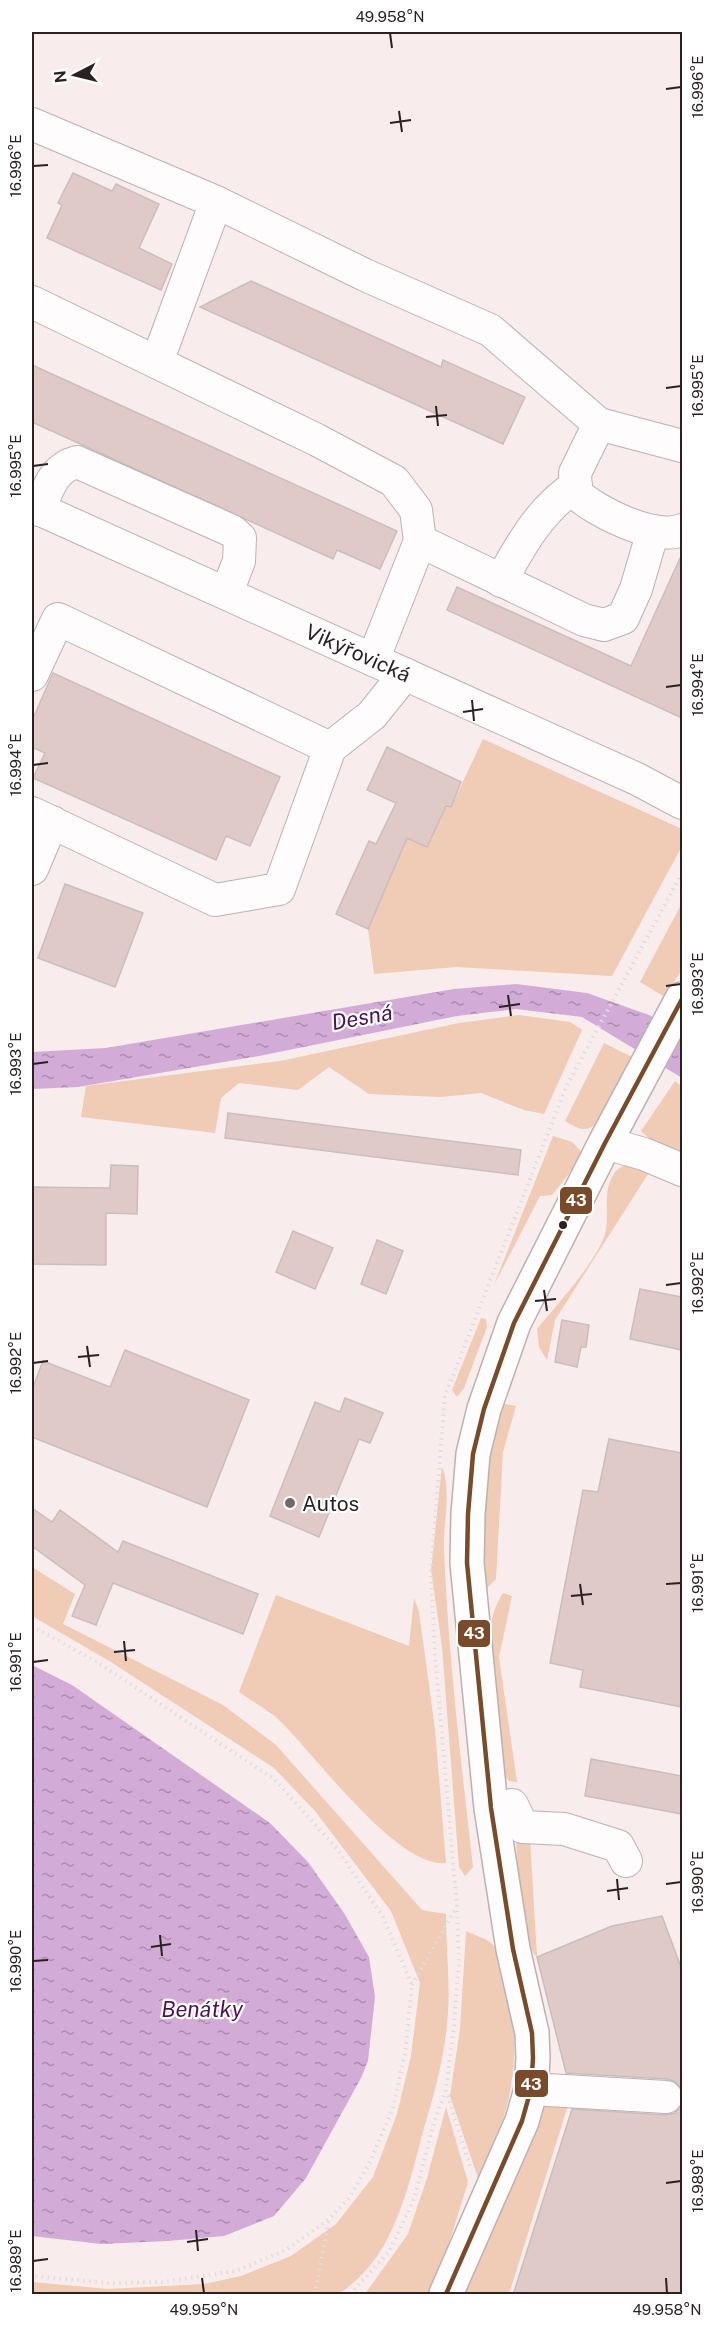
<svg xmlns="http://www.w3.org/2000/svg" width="714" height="2326" font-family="'Public Sans',sans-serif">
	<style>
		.grass { fill: #f0cbb5 }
		.water { fill: url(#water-ripples) }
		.building { fill: #e0cac8; stroke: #c9bebd; stroke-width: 1.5 }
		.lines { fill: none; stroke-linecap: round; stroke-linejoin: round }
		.minor-casing { stroke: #bcb1b2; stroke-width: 34 }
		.major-casing { stroke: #bcb1b2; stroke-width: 36 }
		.path { stroke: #e0dddd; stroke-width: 4; stroke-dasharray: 1.5 4.5; stroke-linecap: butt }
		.minor { stroke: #fefcfc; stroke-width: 32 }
		.major { stroke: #fefcfc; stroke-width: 33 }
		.bus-1-casing { stroke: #fff; stroke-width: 9 }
		.bus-1 { stroke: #7a4b2a; stroke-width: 4.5 }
		.ticks { fill: none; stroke: #2b2022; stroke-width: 2 }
		.bus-dot { fill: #2b2022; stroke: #fff; stroke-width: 2 }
		.poi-dot { fill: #736769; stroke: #fff; stroke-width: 2 }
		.labels { text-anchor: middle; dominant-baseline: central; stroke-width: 4.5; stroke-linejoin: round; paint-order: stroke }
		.street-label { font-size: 21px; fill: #2b2022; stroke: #fff }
		.poi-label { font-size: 21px; fill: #2b2022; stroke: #fff; text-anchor: start }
		.water-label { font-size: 22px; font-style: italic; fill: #4e105b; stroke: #fff }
		.line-badge { stroke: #fff; stroke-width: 2 }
		.badge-label { font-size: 16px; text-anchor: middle; font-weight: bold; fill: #fff }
		.neatline { fill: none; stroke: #2b2022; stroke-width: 2 }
		.ticks-label { font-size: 15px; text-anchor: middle; fill: #2b2022 }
	</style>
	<defs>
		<pattern id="water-ripples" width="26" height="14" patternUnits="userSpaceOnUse" patternTransform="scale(1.5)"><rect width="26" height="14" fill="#d2acd7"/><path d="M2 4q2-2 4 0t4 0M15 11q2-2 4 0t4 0" fill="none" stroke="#ab8cae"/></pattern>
	</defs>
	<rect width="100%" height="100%" fill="#f9eced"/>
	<g class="grass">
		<polygon points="483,739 682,829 682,846 612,976 456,967 374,974 368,929 400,849 406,838 427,846 446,806 451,807"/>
		<polygon points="682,903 682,969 665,997 640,982"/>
		<polygon points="519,1015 570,1022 582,1030 544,1114 524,1110 481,1093 441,1097 369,1094 329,1067 298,1090 239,1083 221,1098 215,1133 81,1117 86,1086 280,1061 459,1023"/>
		<path d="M604,1043l28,14c-9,17 -24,62 -40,70 -10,5 -19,-1 -27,-6z"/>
		<polygon points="675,1081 682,1087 682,1155 659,1147 641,1131"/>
		<polygon points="553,1136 572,1142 581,1151 576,1165 552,1195 540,1196 494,1285"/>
		<path d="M640,1163l10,8 -95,149 -8,40 -8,-13 -2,-18c18,-22 64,-72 69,-99 3,-20 -4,-39 9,-58 6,-8 17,-7 25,-9z"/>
		<polygon points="481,1318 486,1319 487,1327 464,1388 457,1397 452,1390"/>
		<path d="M505,1404l11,2 -13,46 -7,127 -16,16c1,-57 -8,-142 25,-191z"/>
		<path d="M442,1466c10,26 1,55 2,82 4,106 17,213 29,319l-8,9 -6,-9 -17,-220 -11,-77z"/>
		<path d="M32,1567l43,27 -12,30 160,81 53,40 146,165 24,4c0,36 5,76 1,110 -3,35 -13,71 -23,104 -16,59 -30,132 -86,166h-306v-12l76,7 96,-5 37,-8 50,-20 45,-32 37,-47 24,-63 14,-58 9,-73 -29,-72 -76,-100 -41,-43 -163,-106 -79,-46z"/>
		<path d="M503,1593l9,3 -13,61 18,125 -8,-1 -4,-5c-8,-50 -32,-139 -2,-183z"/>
		<path d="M276,1595l133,51 5,-48 5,14 16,117 11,134c-47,6 -129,-105 -162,-138 -12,-13 -30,-22 -45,-33z"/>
		<path d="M530,1838l7,119c-17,-17 -19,-90 -21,-117z"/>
		<path d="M466,1931c8,4 19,7 25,12 12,11 13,28 16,43 16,72 5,127 -29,192l-28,-82 10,-67z"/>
		<polygon points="548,2099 569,2102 509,2294 461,2294"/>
		<polygon points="446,2107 468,2182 443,2263 428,2294 365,2294 408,2234 427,2178"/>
	</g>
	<g class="water">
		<polygon points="516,984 587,993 649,1015 682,1035 682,1078 582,1017 516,1009 457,1016 259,1056 78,1087 32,1089 32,1052 106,1048 454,989"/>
		<polygon points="32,1665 72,1685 270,1823 308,1862 344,1913 369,1957 375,1997 368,2061 361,2078 306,2178 274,2216 224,2236 168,2241 101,2244 32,2236"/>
	</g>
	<g class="building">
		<polygon points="73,173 112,191 116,184 159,204 139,248 172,264 161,290 47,238 62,205 58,203"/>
		<polygon points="251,281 441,367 443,360 525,397 503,444 200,307"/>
		<polygon points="32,365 397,531 380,569 337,550 333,559 32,422"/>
		<polygon points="682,554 682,718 447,610 457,587 631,666"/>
		<polygon points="53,673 280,777 250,846 226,836 216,860 33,778 45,753 32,747 32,721"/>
		<polygon points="387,747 461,782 451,807 446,806 427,847 407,838 368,929 336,914 369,841 376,844 396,803 367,790"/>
		<polygon points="65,884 143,913 115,987 38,958"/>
		<polygon points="228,1113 521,1150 518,1175 225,1138"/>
		<polygon points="111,1165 138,1166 137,1214 106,1213 106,1265 32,1264 32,1187 110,1188"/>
		<polygon points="293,1231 333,1248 315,1289 276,1272"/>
		<polygon points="377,1240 403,1251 386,1294 361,1284"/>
		<polygon points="640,1289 682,1297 682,1350 630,1339"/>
		<polygon points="562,1320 589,1325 586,1347 581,1347 577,1367 555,1362"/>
		<polygon points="125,1350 249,1400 207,1507 32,1437 32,1390 43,1361 110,1387"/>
		<polygon points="345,1398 383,1413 370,1443 359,1439 319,1537 270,1516 315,1402 340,1412"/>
		<polygon points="609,1439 682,1453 682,1707 580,1687 583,1670 550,1663 583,1490 598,1492"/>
		<polygon points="32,1508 52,1522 60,1510 118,1552 123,1541 258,1594 243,1634 113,1583 96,1625 72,1616 85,1585 32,1546"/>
		<polygon points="591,1759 682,1776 682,1814 585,1796"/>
		<polygon points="662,1916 682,1970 682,2091 676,2082 667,2079 566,2073 537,1957 612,1926"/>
		<polygon points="682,2103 682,2295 513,2295 572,2109 665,2115 675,2113"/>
	</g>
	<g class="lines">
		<g class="minor-casing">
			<g id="minor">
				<polyline points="32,124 216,202 157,362"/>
				<polyline points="216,202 365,275 490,330 599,424 682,446"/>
				<polyline points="32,302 317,440 394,481 416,510 420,541 373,660"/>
				<path d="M599,424l-24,49 1,20c20,19 78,48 106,37"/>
				<polyline points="32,506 637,779 682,803"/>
				<path d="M39,510c9,-21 14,-42 38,-48l155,69 8,7 -1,23 -12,31"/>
				<polyline points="420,541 584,620 604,625 623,618 636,589 653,531"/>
				<path d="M501,581c19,-35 40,-73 75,-95"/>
				<polyline points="32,675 58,619 330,748"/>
				<polyline points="32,813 215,900 279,889 330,748 372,715 405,674"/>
				<polyline points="32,869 52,822"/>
				<polyline points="605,1143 644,1154 682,1170"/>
				<polyline points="512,1805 523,1827 564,1829 618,1846 626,1861"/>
				<polyline points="531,2089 666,2097"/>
			</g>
		</g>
		<g class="major-casing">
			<polyline id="major" points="446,2294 522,2121 531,2089 533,2058 532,2033 513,1949 491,1808 467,1563 468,1514 473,1454 484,1409 514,1323 605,1143 682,999"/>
		</g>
		<g class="path">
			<polyline points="32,1626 97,1662 274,1779 338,1850 383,1917 412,1985 405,2054 393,2108 370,2162 349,2198 329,2219 286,2250 236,2271 163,2282 107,2283 32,2276"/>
			<polyline points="412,1985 456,1908"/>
			<polyline points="446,2090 470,2166"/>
			<polyline points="315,2294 329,2219"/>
			<polyline points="350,2294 389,2252 414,2199 434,2123 446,2089 454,2025 459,1963 457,1907 435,1655 431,1571 445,1396 566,1087 682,873"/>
		</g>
		<use href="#minor" class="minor"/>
		<use href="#major" class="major"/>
		<g class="bus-1-casing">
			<polyline id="bus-1" points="446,2294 522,2121 531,2089 533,2058 532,2033 513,1949 491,1808 467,1563 468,1514 473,1454 484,1409 514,1323 605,1143 682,999"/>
		</g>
		<use href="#bus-1" class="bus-1"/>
	</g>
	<path class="ticks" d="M390,33l2,15M666,89l15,-2M399,111l3,21M390,123l21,-3M33,166l15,-1M666,388l15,-2M436,406l2,20M426,417l21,-2M33,466l15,-2M666,687l15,-2M472,700l2,21M463,712l20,-3M33,765l15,-2M666,986l15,-2M508,995l3,21M499,1007l21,-3M33,1064l15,-2M666,1285l15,-2M544,1290l3,21M535,1301l21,-2M87,1346l3,21M78,1357l21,-2M33,1363l15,-2M580,1584l3,21M666,1584l15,-1M571,1596l21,-2M124,1641l2,20M114,1652l21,-2M33,1662l15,-2M617,1879l2,21M666,1884l15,-2M607,1891l21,-3M160,1935l2,21M151,1947l20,-3M33,1961l15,-1M666,2183l15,-2M196,2230l2,21M187,2242l21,-3M33,2261l15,-2M202,2278l2,15M666,2278l1,15"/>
	<circle class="bus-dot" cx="563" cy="1225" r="5"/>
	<circle class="poi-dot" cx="290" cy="1503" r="6"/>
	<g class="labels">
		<g class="street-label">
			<text transform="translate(358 653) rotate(24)">Vikýřovická</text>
		</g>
		<g class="poi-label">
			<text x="302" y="1503">Autos</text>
		</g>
		<g class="water-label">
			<text transform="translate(362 1017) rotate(-10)">Desná</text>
			<text x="202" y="2009">Benátky</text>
		</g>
	</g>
	<g class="line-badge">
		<rect x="559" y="1186" width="34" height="29" rx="6" fill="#7a4b2a"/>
		<rect x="457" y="1619" width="34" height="29" rx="6" fill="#7a4b2a"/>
		<rect x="514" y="2069" width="35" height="29" rx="6" fill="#7a4b2a"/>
	</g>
	<g class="badge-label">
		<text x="576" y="1206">43</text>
		<text x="474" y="1639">43</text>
		<text x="531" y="2090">43</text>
	</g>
	<rect width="714" height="2326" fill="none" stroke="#ffffff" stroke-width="66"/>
	<g transform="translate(75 75) rotate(263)" stroke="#ffffff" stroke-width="4.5" paint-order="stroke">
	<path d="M0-4.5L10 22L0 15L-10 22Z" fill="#2b2022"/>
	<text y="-9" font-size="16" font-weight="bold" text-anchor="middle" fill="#2b2022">N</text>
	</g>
	<rect x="33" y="33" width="648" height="2260" class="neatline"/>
	<g class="ticks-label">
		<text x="390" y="22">49.958°N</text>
		<text transform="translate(698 87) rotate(-90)" y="5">16.996°E</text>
		<text transform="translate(16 166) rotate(-90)" y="5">16.996°E</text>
		<text transform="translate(698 386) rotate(-90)" y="5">16.995°E</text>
		<text transform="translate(16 466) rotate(-90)" y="5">16.995°E</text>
		<text transform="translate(698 685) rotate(-90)" y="5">16.994°E</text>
		<text transform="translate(16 765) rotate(-90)" y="5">16.994°E</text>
		<text transform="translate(698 984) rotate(-90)" y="5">16.993°E</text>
		<text transform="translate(16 1064) rotate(-90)" y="5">16.993°E</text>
		<text transform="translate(698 1283) rotate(-90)" y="5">16.992°E</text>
		<text transform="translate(16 1363) rotate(-90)" y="5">16.992°E</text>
		<text transform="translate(698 1583) rotate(-90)" y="5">16.991°E</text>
		<text transform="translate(16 1662) rotate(-90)" y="5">16.991°E</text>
		<text transform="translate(698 1882) rotate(-90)" y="5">16.990°E</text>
		<text transform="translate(16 1961) rotate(-90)" y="5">16.990°E</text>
		<text transform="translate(698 2181) rotate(-90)" y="5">16.989°E</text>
		<text transform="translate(16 2261) rotate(-90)" y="5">16.989°E</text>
		<text x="204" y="2315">49.959°N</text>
		<text x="667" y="2315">49.958°N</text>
	</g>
</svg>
